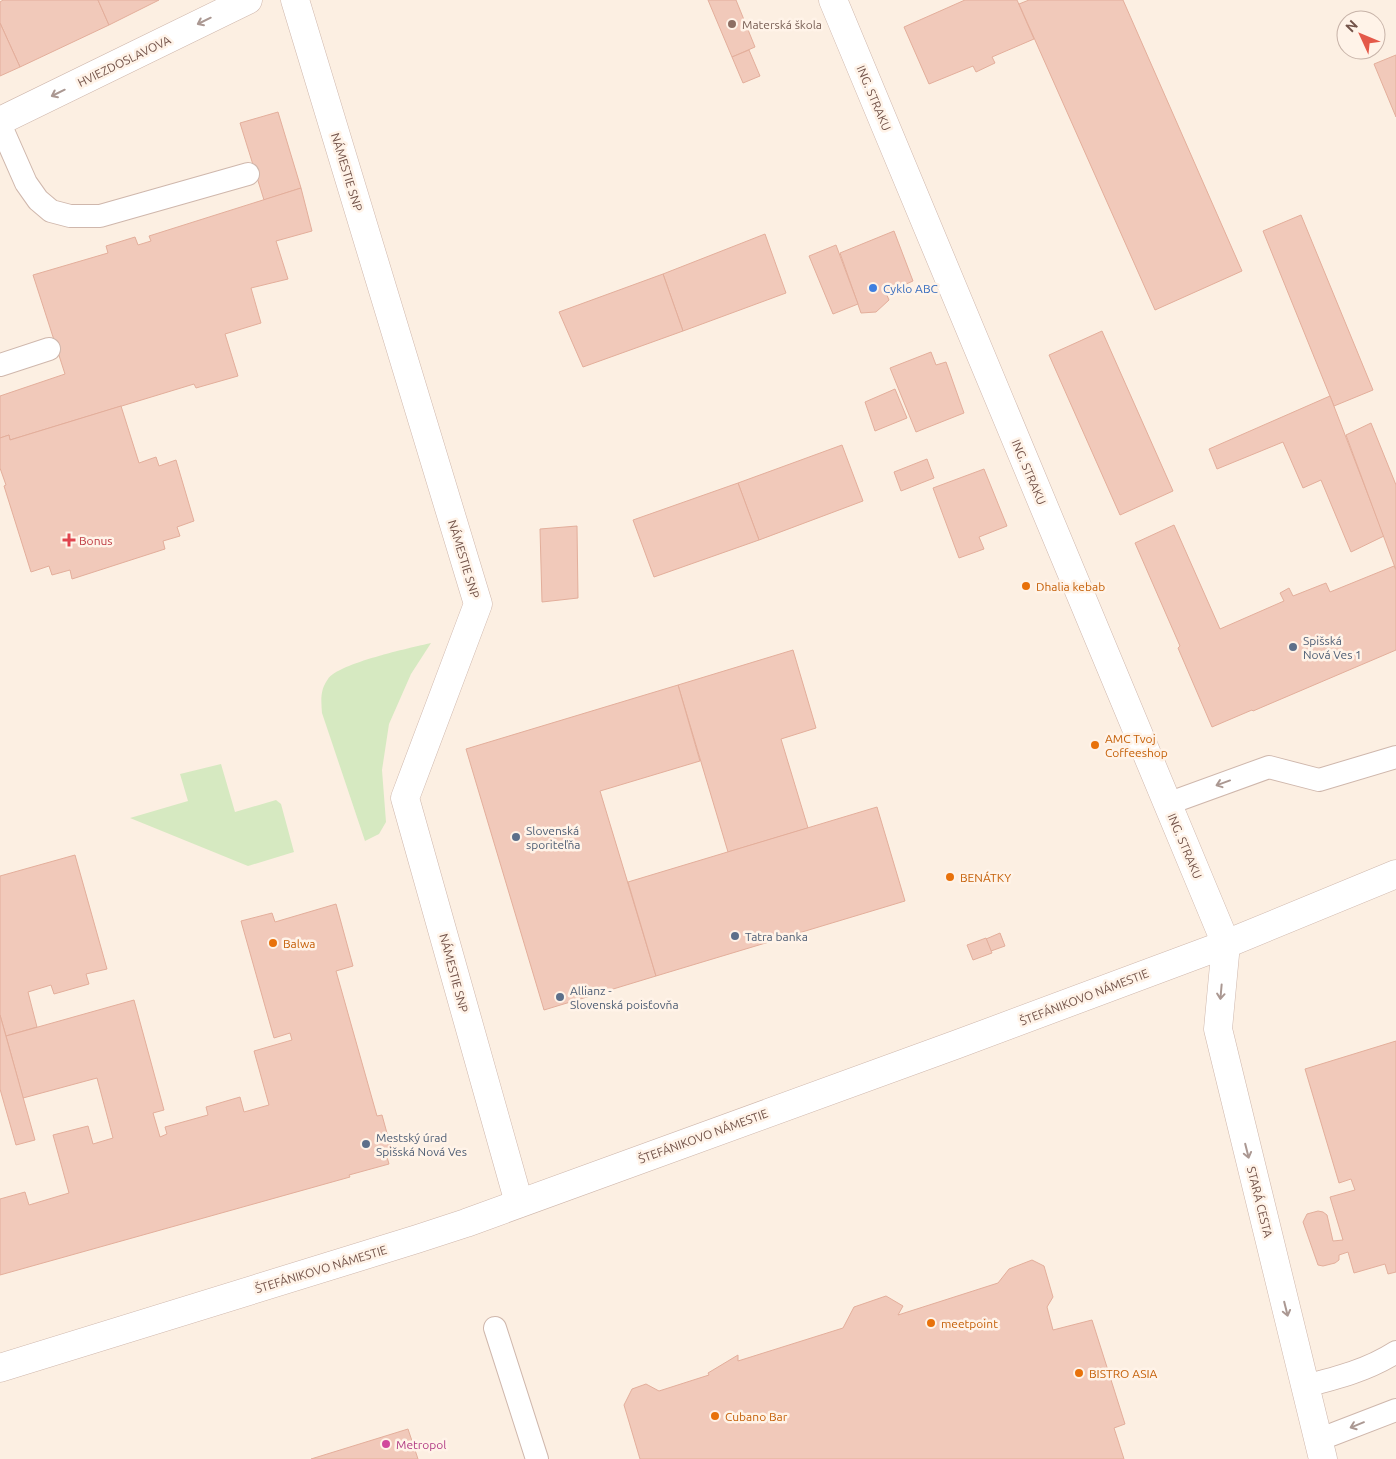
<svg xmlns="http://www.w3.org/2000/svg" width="1396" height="1459" font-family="Ubuntu,sans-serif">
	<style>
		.green { fill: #d6e9c1 }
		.building { fill: #f1c9ba; stroke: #e3ae9b }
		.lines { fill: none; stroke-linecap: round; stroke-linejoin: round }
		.service-casing { stroke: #cfb7ac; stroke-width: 24 }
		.minor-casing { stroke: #cfb7ac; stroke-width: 29 }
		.tertiary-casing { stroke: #cfb7ac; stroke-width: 29 }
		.service { stroke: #fff; stroke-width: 22 }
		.minor { stroke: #fff; stroke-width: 28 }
		.tertiary { stroke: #fff; stroke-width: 28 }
		.oneway { stroke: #ab9892 }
		.education-dot { fill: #8d6e63; stroke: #fff3e8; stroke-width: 2 }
		.shop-dot { fill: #3f7fe0; stroke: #fff3e8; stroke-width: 2 }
		.health-dot { fill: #e0444e; stroke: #fff3e8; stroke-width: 2 }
		.food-dot { fill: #e8710a; stroke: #fff3e8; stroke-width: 2 }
		.service-dot { fill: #5c6f8a; stroke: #fff3e8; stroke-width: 2 }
		.hotel-dot { fill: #d1479c; stroke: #fff3e8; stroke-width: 2 }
		.labels { text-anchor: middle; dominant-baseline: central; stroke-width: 5; stroke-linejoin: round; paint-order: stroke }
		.education-label { font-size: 12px; fill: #785e54; stroke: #fff3e8; text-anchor: start }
		.street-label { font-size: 12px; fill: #735349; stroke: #fff3e8 }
		.shop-label { font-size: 12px; fill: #366cbe; stroke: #fff3e8; text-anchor: start }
		.health-label { font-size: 12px; fill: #be3a42; stroke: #fff3e8; text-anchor: start }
		.food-label { font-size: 12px; fill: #c56008; stroke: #fff3e8; text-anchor: start }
		.service-label { font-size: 12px; fill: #4e5e75; stroke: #fff3e8; text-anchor: start }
		.hotel-label { font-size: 12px; fill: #b23c85; stroke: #fff3e8; text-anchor: start }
	</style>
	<rect width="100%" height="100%" fill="#fcefe2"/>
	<g class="green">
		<path d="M431,643l-20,31 -22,50 -7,46 4,52 -7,12 -14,7 -43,-128c-1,-13 -2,-23 6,-34 11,-16 82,-31 103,-36z"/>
		<polygon points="221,764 235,812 276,800 281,804 294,852 248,866 130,818 188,801 180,774"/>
	</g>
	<g class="building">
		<polygon points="3,0 98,0 109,25 20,67 0,23 0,2"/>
		<polygon points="98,0 159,0 109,25"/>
		<polygon points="708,0 736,0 755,47 732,57"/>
		<polygon points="965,0 1017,0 1034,39 992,57 995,63 976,72 973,66 929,84 904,27"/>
		<polygon points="1029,0 1123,0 1242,271 1155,310 1019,4"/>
		<polygon points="0,23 20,67 0,76"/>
		<polygon points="749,50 760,76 743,83 732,57"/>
		<polygon points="1396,55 1396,117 1374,64"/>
		<polygon points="278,112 301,188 264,200 240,123"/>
		<polygon points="301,188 312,231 276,241 288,279 251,288 261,323 225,334 238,376 196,388 194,384 10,440 9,435 0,438 0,396 65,374 33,275 108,253 106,246 135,237 138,245 151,241 149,236"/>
		<polygon points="1301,215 1373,390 1334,406 1263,231"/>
		<polygon points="894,231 913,281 886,293 889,300 876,312 861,313 840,253"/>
		<polygon points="765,234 786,293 683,331 663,274"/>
		<polygon points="836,245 858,304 833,314 809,256"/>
		<polygon points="663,274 683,331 583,367 559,312"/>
		<polygon points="1102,331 1173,491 1120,515 1049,355"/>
		<polygon points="931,352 936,365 946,362 964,413 916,432 890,368"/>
		<polygon points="895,389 907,418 875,431 865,402"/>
		<polygon points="1330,396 1384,536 1351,552 1321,480 1303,488 1283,442 1217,469 1209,449"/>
		<polygon points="121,406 139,463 156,457 159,466 176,460 194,521 177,527 180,536 163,541 165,549 72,579 70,570 52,575 49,566 31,572 4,486 6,485 0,468 0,438 9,435 10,440"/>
		<polygon points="1371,423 1396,485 1396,570 1346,435"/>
		<polygon points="842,445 863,501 759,540 738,483"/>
		<polygon points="927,459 934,478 901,491 894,472"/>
		<polygon points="984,469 1007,526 979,537 984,549 959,558 933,488"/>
		<polygon points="738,483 759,540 654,577 633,520"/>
		<polygon points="1174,525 1220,629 1284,601 1280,593 1289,588 1293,596 1326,583 1330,592 1394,566 1396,570 1396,650 1253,711 1252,710 1212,727 1178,648 1180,646 1135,543"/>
		<polygon points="577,526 578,598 542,602 540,529"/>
		<polygon points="793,650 816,728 781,739 808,828 728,852 678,685"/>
		<polygon points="678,685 700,761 600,791 656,976 544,1010 466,749"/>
		<polygon points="877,807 905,901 656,976 628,882"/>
		<polygon points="75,855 107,969 86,974 89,984 54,994 51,985 28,992 37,1027 6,1036 0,1015 0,876"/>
		<polygon points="336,904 353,966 336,971 377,1116 382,1115 393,1155 387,1157 389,1164 349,1175 350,1177 0,1275 0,1199 25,1192 29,1205 69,1193 53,1135 88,1126 93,1144 113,1138 97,1078 23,1098 6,1036 134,1000 164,1110 153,1113 160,1137 167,1134 165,1127 208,1115 206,1107 240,1097 244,1112 269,1105 254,1051 292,1040 290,1033 274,1038 241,921 272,913 275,922"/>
		<polygon points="1000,933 1005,946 991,951 986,939"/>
		<polygon points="986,938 992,953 973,960 967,945"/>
		<polygon points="0,1015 35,1140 16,1145 0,1089"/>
		<polygon points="1396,1041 1396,1272 1388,1274 1385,1264 1354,1273 1348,1252 1339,1255 1339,1260 1335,1263 1323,1266 1318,1265 1303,1222 1307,1214 1318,1211 1323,1212 1327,1215 1333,1241 1343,1240 1330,1197 1355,1190 1351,1179 1339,1183 1305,1069"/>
		<polygon points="1032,1260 1044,1266 1053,1297 1047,1307 1053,1330 1092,1320 1125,1424 1114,1428 1124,1459 640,1459 624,1405 632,1389 646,1384 659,1391 709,1375 708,1373 738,1355 738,1361 843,1328 854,1307 886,1296 903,1306 898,1315 998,1283 1009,1269"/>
		<polygon points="408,1429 418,1459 311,1459"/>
	</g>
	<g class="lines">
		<g class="service-casing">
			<g id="service">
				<polyline points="0,124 26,183 38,200 51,211 70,216 100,216 248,174"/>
				<polyline points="0,365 49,349"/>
				<polyline points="1167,804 1269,767 1319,780 1396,757"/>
				<polyline points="495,1328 537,1459"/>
				<path d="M1305,1386c32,-8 63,-16 91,-34"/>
				<polyline points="1318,1440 1396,1410"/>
			</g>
		</g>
		<g class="minor-casing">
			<g id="minor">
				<polyline points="295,0 478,604 405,798 519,1203"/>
				<polyline points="833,0 1226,944 1218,1029 1323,1459"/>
				<polyline points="0,121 248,0"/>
			</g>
		</g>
		<g class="tertiary-casing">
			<polyline id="tertiary" points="0,1368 417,1239 466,1223 955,1045 1226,944 1396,874"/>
		</g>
		<use href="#service" class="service"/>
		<use href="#minor" class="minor"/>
		<use href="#tertiary" class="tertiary"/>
	</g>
	<defs><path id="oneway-shaft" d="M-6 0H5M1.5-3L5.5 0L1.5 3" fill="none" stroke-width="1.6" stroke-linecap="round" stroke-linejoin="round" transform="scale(1.25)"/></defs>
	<g class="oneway">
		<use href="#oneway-shaft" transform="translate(204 21) rotate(154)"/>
		<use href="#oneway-shaft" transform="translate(58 93) rotate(154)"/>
		<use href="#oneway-shaft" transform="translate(1223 783) rotate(160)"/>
		<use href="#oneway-shaft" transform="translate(1221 992) rotate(95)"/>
		<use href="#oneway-shaft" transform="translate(1247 1151) rotate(76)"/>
		<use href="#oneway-shaft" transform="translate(1286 1309) rotate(76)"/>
		<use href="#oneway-shaft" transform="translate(1357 1425) rotate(158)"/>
	</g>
	<circle class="education-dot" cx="732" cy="24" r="5"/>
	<circle class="shop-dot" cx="873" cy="288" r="5"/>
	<path class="health-dot" d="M66.5 532.5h5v5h5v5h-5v5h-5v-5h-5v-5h5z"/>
	<g class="food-dot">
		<circle cx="1026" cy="586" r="5"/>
		<circle cx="1095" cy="745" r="5"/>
		<circle cx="950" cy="877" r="5"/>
		<circle cx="273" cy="943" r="5"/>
		<circle cx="931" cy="1323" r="5"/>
		<circle cx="1079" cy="1373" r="5"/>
		<circle cx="715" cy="1416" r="5"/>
	</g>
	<g class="service-dot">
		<circle cx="1293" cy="647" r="5"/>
		<circle cx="516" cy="837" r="5"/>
		<circle cx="735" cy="936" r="5"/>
		<circle cx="560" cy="997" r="5"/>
		<circle cx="366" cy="1144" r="5"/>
	</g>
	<circle class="hotel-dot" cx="386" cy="1444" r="5"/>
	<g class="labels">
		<g class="education-label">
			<text x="742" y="24">Materská škola</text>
		</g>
		<g class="street-label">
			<text transform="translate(124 61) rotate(-26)">HVIEZDOSLAVOVA</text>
			<text transform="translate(874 98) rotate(67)">ING. STRAKU</text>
			<text transform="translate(347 172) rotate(73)">NÁMESTIE SNP</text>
			<text transform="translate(1029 472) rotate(67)">ING. STRAKU</text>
			<text transform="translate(464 559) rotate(73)">NÁMESTIE SNP</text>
			<text transform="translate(1185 846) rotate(67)">ING. STRAKU</text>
			<text transform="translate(454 973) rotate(75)">NÁMESTIE SNP</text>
			<text transform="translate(1084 997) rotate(-21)">ŠTEFÁNIKOVO NÁMESTIE</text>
			<text transform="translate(703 1136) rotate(-20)">ŠTEFÁNIKOVO NÁMESTIE</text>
			<text transform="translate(1260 1202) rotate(76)">STARÁ CESTA</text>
			<text transform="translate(321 1269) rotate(-17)">ŠTEFÁNIKOVO NÁMESTIE</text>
		</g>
		<g class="shop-label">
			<text x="883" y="288">Cyklo ABC</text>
		</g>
		<g class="health-label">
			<text x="79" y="540">Bonus</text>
		</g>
		<g class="food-label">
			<text x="1036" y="586">Dhalia kebab</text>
			<text x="1105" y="738">AMC Tvoj<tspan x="1105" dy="14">Coffeeshop</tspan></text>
			<text x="960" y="877">BENÁTKY</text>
			<text x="283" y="943">Balwa</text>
			<text x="941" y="1323">meetpoint</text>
			<text x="1089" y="1373">BISTRO ASIA</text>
			<text x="725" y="1416">Cubano Bar</text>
		</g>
		<g class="service-label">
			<text x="1303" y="640">Spišská<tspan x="1303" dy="14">Nová Ves 1</tspan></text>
			<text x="526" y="830">Slovenská<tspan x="526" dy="14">sporiteľňa</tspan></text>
			<text x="745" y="936">Tatra banka</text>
			<text x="570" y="990">Allianz -<tspan x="570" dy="14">Slovenská poisťovňa</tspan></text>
			<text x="376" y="1137">Mestský úrad<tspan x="376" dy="14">Spišská Nová Ves</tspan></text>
		</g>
		<g class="hotel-label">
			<text x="396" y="1444">Metropol</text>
		</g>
	</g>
	<g transform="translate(1361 35) rotate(314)"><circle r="24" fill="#fff3e8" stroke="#c7b3a8"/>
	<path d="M0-4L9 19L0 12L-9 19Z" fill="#e45949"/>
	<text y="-8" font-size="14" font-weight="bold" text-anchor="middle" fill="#735349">N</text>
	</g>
</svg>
